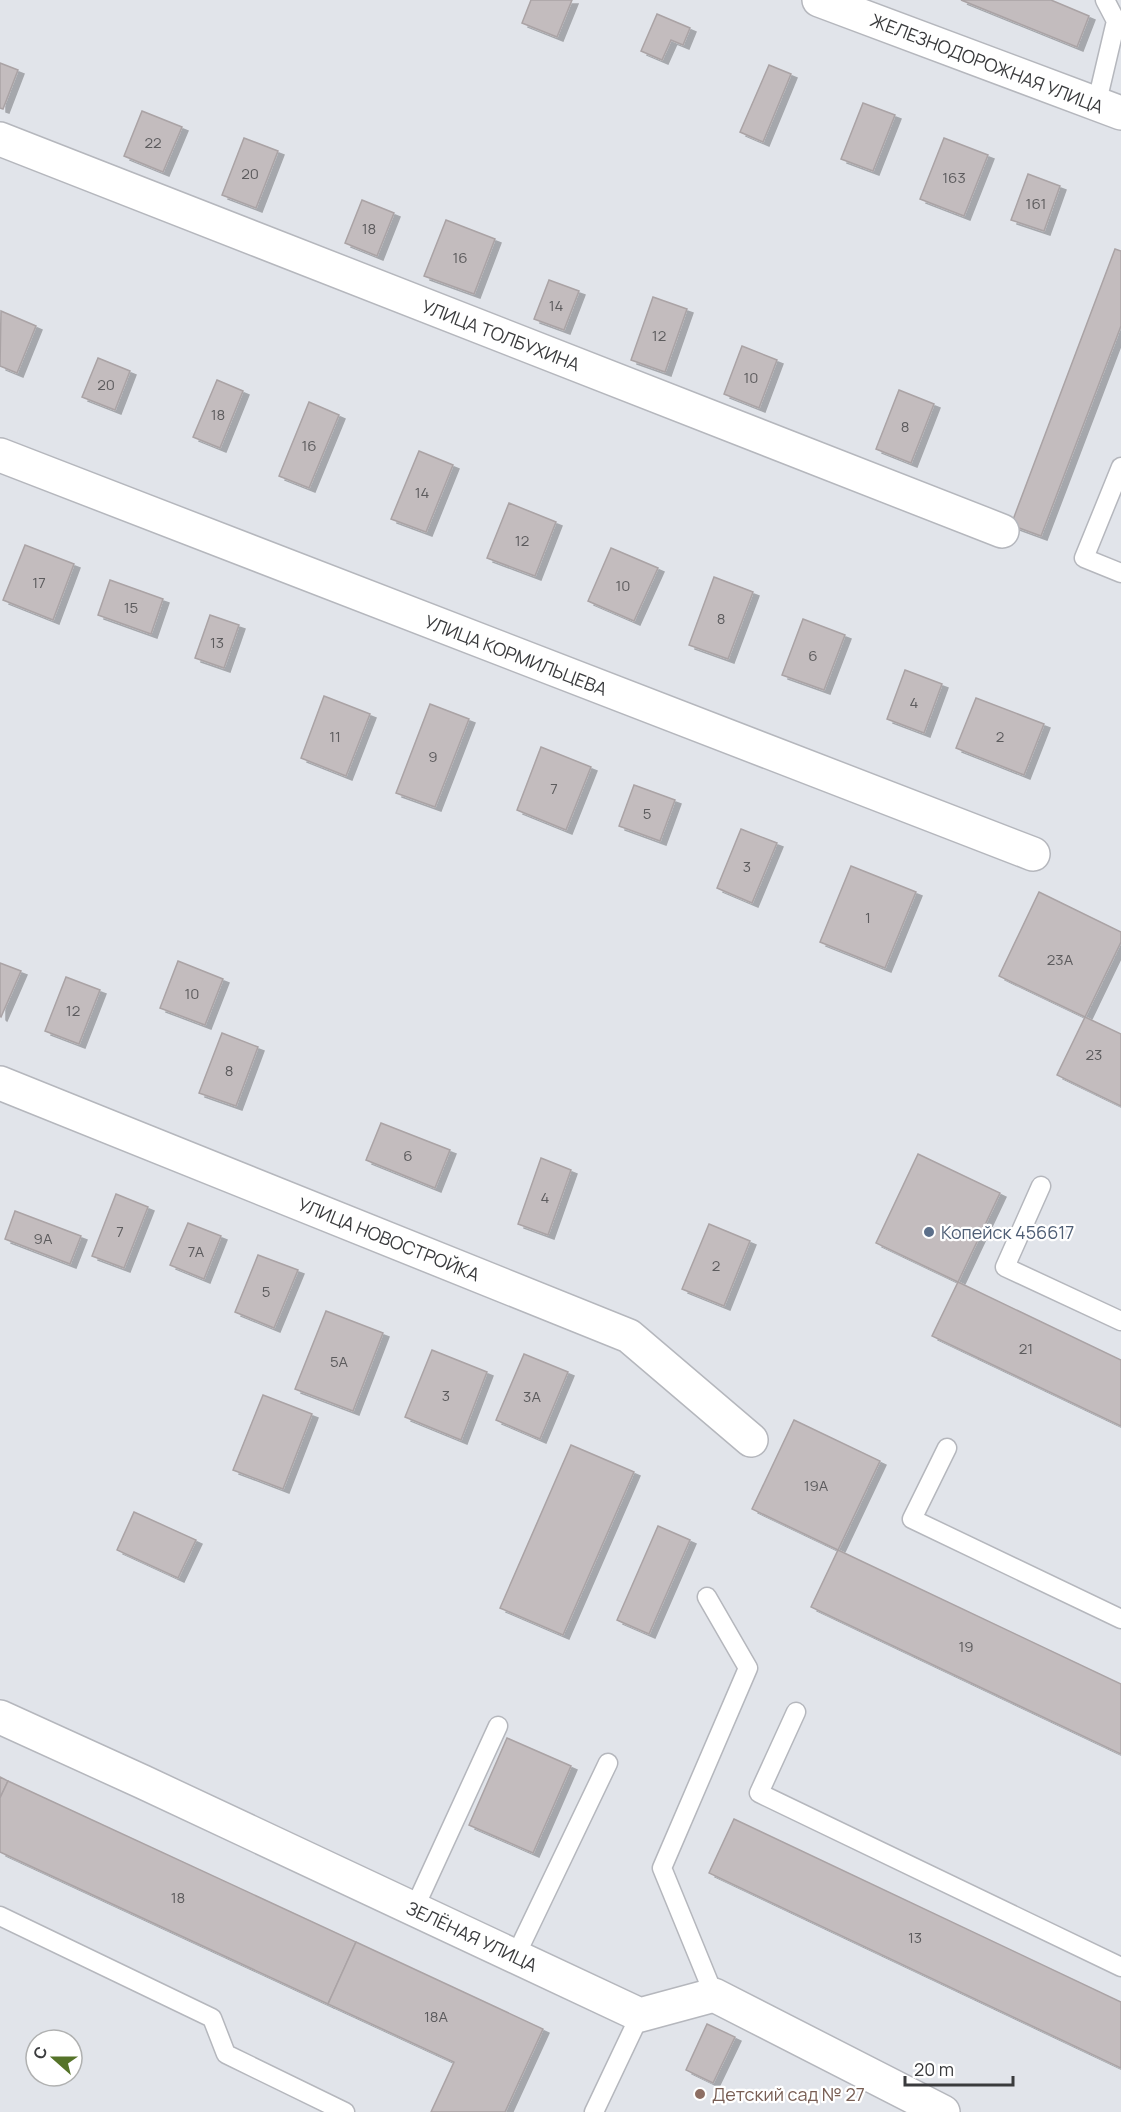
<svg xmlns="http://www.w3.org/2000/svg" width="1121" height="2112" font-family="Manrope,sans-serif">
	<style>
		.building { fill: #c3bcbe; stroke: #aaa3a5; stroke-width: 1.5; filter: url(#shadow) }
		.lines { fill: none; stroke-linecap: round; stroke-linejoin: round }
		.lane-casing { stroke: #b5b7bd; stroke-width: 21 }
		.street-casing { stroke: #b5b7bd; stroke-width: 36 }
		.lane { stroke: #fff; stroke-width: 18 }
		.street { stroke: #fff; stroke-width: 33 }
		.service-dot { fill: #5c6f8a; stroke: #fff; stroke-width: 2 }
		.education-dot { fill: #8d6e63; stroke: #fff; stroke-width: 2 }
		.labels { text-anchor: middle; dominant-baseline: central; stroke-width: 4.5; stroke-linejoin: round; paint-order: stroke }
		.number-label { font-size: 15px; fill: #5c5b5d }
		.street-label { font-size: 18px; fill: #3a3b3d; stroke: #fff }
		.service-label { font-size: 18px; fill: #4e5e75; stroke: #fff; text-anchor: start }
		.education-label { font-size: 18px; fill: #785e54; stroke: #fff; text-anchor: start }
	</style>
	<defs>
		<filter id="shadow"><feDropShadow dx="6" dy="4" stdDeviation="0" flood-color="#0004"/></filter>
	</defs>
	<rect width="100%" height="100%" fill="#e1e4ea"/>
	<g class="building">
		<polygon points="531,0 572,0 557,37 522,23"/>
		<polygon points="961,0 1051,0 1089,16 1077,47"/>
		<polygon points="657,14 690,28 683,45 671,40 662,60 641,51"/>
		<polygon points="0,63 18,70 3,109 0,108"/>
		<polygon points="769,65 791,74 763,142 740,132"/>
		<polygon points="863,103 895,115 873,171 841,159"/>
		<polygon points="142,111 182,127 163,172 124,156"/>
		<polygon points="244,138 278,151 256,208 222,195"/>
		<polygon points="944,138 988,155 964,216 920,199"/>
		<polygon points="1028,174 1060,186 1044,231 1011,220"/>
		<polygon points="362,200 394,213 377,256 345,243"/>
		<polygon points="446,220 495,239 474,294 424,276"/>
		<polygon points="1115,249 1121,251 1121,326 1041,536 1011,525"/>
		<polygon points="549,280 579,291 564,330 534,319"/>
		<polygon points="653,297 687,309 665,372 631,360"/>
		<polygon points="1,311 36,326 17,373 0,366"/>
		<polygon points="742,346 777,360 759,408 724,394"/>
		<polygon points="98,358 130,371 115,410 82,397"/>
		<polygon points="217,380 243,391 220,448 193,437"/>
		<polygon points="899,390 934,404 911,463 876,449"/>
		<polygon points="309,402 339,415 309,488 279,476"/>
		<polygon points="419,451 453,465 426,532 391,519"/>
		<polygon points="509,503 556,522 535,576 487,558"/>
		<polygon points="25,545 74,564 53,620 3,600"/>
		<polygon points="611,548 658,568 634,621 588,601"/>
		<polygon points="714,577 753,592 728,659 689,645"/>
		<polygon points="110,580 163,599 151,634 98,615"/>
		<polygon points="210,615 239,625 224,668 195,658"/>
		<polygon points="803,619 845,635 824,690 782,675"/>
		<polygon points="905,670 942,684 924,733 887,719"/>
		<polygon points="324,696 370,714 346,776 301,758"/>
		<polygon points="976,698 1044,724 1024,775 956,748"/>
		<polygon points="430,704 469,719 435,807 396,793"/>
		<polygon points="541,747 591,767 566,830 517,810"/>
		<polygon points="634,785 675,800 660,841 619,826"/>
		<polygon points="741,829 777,843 752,903 717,888"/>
		<polygon points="851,866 916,892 885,968 820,942"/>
		<polygon points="1039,892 1121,932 1121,942 1085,1017 999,976"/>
		<polygon points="178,961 223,979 205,1025 160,1008"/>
		<polygon points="0,963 21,971 1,1017 0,1016"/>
		<polygon points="66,977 100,990 79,1044 45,1031"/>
		<polygon points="1085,1017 1121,1034 1121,1106 1057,1075"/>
		<polygon points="222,1033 258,1047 236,1106 199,1093"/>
		<polygon points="381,1123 450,1150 435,1188 366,1160"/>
		<polygon points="918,1154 1000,1193 958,1282 876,1243"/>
		<polygon points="541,1158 571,1170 548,1235 518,1224"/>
		<polygon points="116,1194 148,1207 124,1268 92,1256"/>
		<polygon points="15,1211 81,1236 70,1264 5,1239"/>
		<polygon points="188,1223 221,1236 204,1279 170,1265"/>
		<polygon points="709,1224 750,1241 724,1306 682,1289"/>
		<polygon points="258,1255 298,1270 274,1328 235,1312"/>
		<polygon points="958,1282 1121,1360 1121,1426 932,1336"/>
		<polygon points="326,1311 383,1333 353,1411 295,1389"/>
		<polygon points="432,1350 487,1372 461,1440 405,1417"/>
		<polygon points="524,1354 568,1372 540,1439 496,1420"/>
		<polygon points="263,1395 312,1414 283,1489 233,1470"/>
		<polygon points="794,1420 880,1461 838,1550 752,1509"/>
		<polygon points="571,1445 634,1472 563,1635 500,1608"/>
		<polygon points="134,1512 196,1540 178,1578 117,1550"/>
		<polygon points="658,1526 690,1540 649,1634 617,1620"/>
		<polygon points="838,1550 1121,1684 1121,1754 811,1607"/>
		<polygon points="507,1738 571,1766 533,1853 469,1825"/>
		<polygon points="0,1777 8,1781 0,1798"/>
		<polygon points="8,1781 356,1942 328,2004 0,1852 0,1798"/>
		<polygon points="734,1819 1121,2002 1121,2068 709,1873"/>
		<polygon points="356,1942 543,2029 505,2112 431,2112 454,2062 328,2004"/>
		<polygon points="707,2024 735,2037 713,2083 686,2070"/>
	</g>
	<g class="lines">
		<g class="lane-casing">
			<g id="lane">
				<polyline points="1096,106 1116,21 1105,0"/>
				<polyline points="1121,467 1084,558 1121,573"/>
				<polyline points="1041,1186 1005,1267 1121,1321"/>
				<polyline points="947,1448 912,1519 1121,1619"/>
				<polyline points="707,1597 748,1668 662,1868 714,1995"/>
				<polyline points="796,1712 759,1793 1121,1967"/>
				<polyline points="414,1909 498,1726"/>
				<polyline points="0,1916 212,2018 226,2054 345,2112"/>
				<polyline points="515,1957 608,1763"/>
				<polyline points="594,2112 640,2015"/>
			</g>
		</g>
		<g class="street-casing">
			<g id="street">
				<polyline points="819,0 1121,113"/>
				<polyline points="0,139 1002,531"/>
				<polyline points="0,455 1033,854"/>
				<polyline points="0,1083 629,1336 751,1440"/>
				<polyline points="0,1717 143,1782 640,2015 714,1995 943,2112"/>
			</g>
		</g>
		<use href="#lane" class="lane"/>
		<use href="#street" class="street"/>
	</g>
	<circle class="service-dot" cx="929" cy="1232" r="6"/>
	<circle class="education-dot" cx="700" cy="2094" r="6"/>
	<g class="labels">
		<g class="number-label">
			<text x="153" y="142">22</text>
			<text x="250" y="173">20</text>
			<text x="954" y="177">163</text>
			<text x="1036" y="203">161</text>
			<text x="369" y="228">18</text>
			<text x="460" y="257">16</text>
			<text x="556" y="305">14</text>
			<text x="659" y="335">12</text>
			<text x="751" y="377">10</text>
			<text x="106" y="384">20</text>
			<text x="218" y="414">18</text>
			<text x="905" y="426">8</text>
			<text x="309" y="445">16</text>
			<text x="422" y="492">14</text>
			<text x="522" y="540">12</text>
			<text x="39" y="582">17</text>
			<text x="623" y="585">10</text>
			<text x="131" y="607">15</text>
			<text x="721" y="618">8</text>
			<text x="217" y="642">13</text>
			<text x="813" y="655">6</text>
			<text x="914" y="702">4</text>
			<text x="335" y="736">11</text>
			<text x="1000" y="736">2</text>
			<text x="433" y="756">9</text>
			<text x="554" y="788">7</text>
			<text x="647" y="813">5</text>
			<text x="747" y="866">3</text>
			<text x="868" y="917">1</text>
			<text x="1060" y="959">23А</text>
			<text x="192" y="993">10</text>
			<text x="73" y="1010">12</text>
			<text x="1094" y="1054">23</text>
			<text x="229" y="1070">8</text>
			<text x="408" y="1155">6</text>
			<text x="545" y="1197">4</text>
			<text x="120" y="1231">7</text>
			<text x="43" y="1238">9А</text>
			<text x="196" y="1251">7А</text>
			<text x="716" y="1265">2</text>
			<text x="266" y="1291">5</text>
			<text x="1026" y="1348">21</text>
			<text x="339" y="1361">5А</text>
			<text x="446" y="1395">3</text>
			<text x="532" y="1396">3А</text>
			<text x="816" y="1485">19А</text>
			<text x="966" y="1646">19</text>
			<text x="178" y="1897">18</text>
			<text x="915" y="1937">13</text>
			<text x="436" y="2016">18А</text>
		</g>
		<g class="street-label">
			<text transform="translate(987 63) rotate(21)">ЖЕЛЕЗНОДОРОЖНАЯ УЛИЦА</text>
			<text transform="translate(501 335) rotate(21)">УЛИЦА ТОЛБУХИНА</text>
			<text transform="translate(516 655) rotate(21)">УЛИЦА КОРМИЛЬЦЕВА</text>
			<text transform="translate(389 1239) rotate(22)">УЛИЦА НОВОСТРОЙКА</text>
			<text transform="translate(472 1936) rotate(25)">ЗЕЛЁНАЯ УЛИЦА</text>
		</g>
		<g class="service-label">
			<text x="941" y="1232">Копейск 456617</text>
		</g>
		<g class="education-label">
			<text x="712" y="2094">Детский сад № 27</text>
		</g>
	</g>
	<g transform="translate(54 2058) rotate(291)"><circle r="28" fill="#ffffff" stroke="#b0b1b1" stroke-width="1.5"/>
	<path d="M0-4.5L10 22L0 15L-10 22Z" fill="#557329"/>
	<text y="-9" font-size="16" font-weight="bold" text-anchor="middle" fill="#3a3b3d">С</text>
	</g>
	<path d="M905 2076v9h108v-9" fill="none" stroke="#3a3b3d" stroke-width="3"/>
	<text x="914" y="2076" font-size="18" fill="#3a3b3d" stroke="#ffffff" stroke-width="4.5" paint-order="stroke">20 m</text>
</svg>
